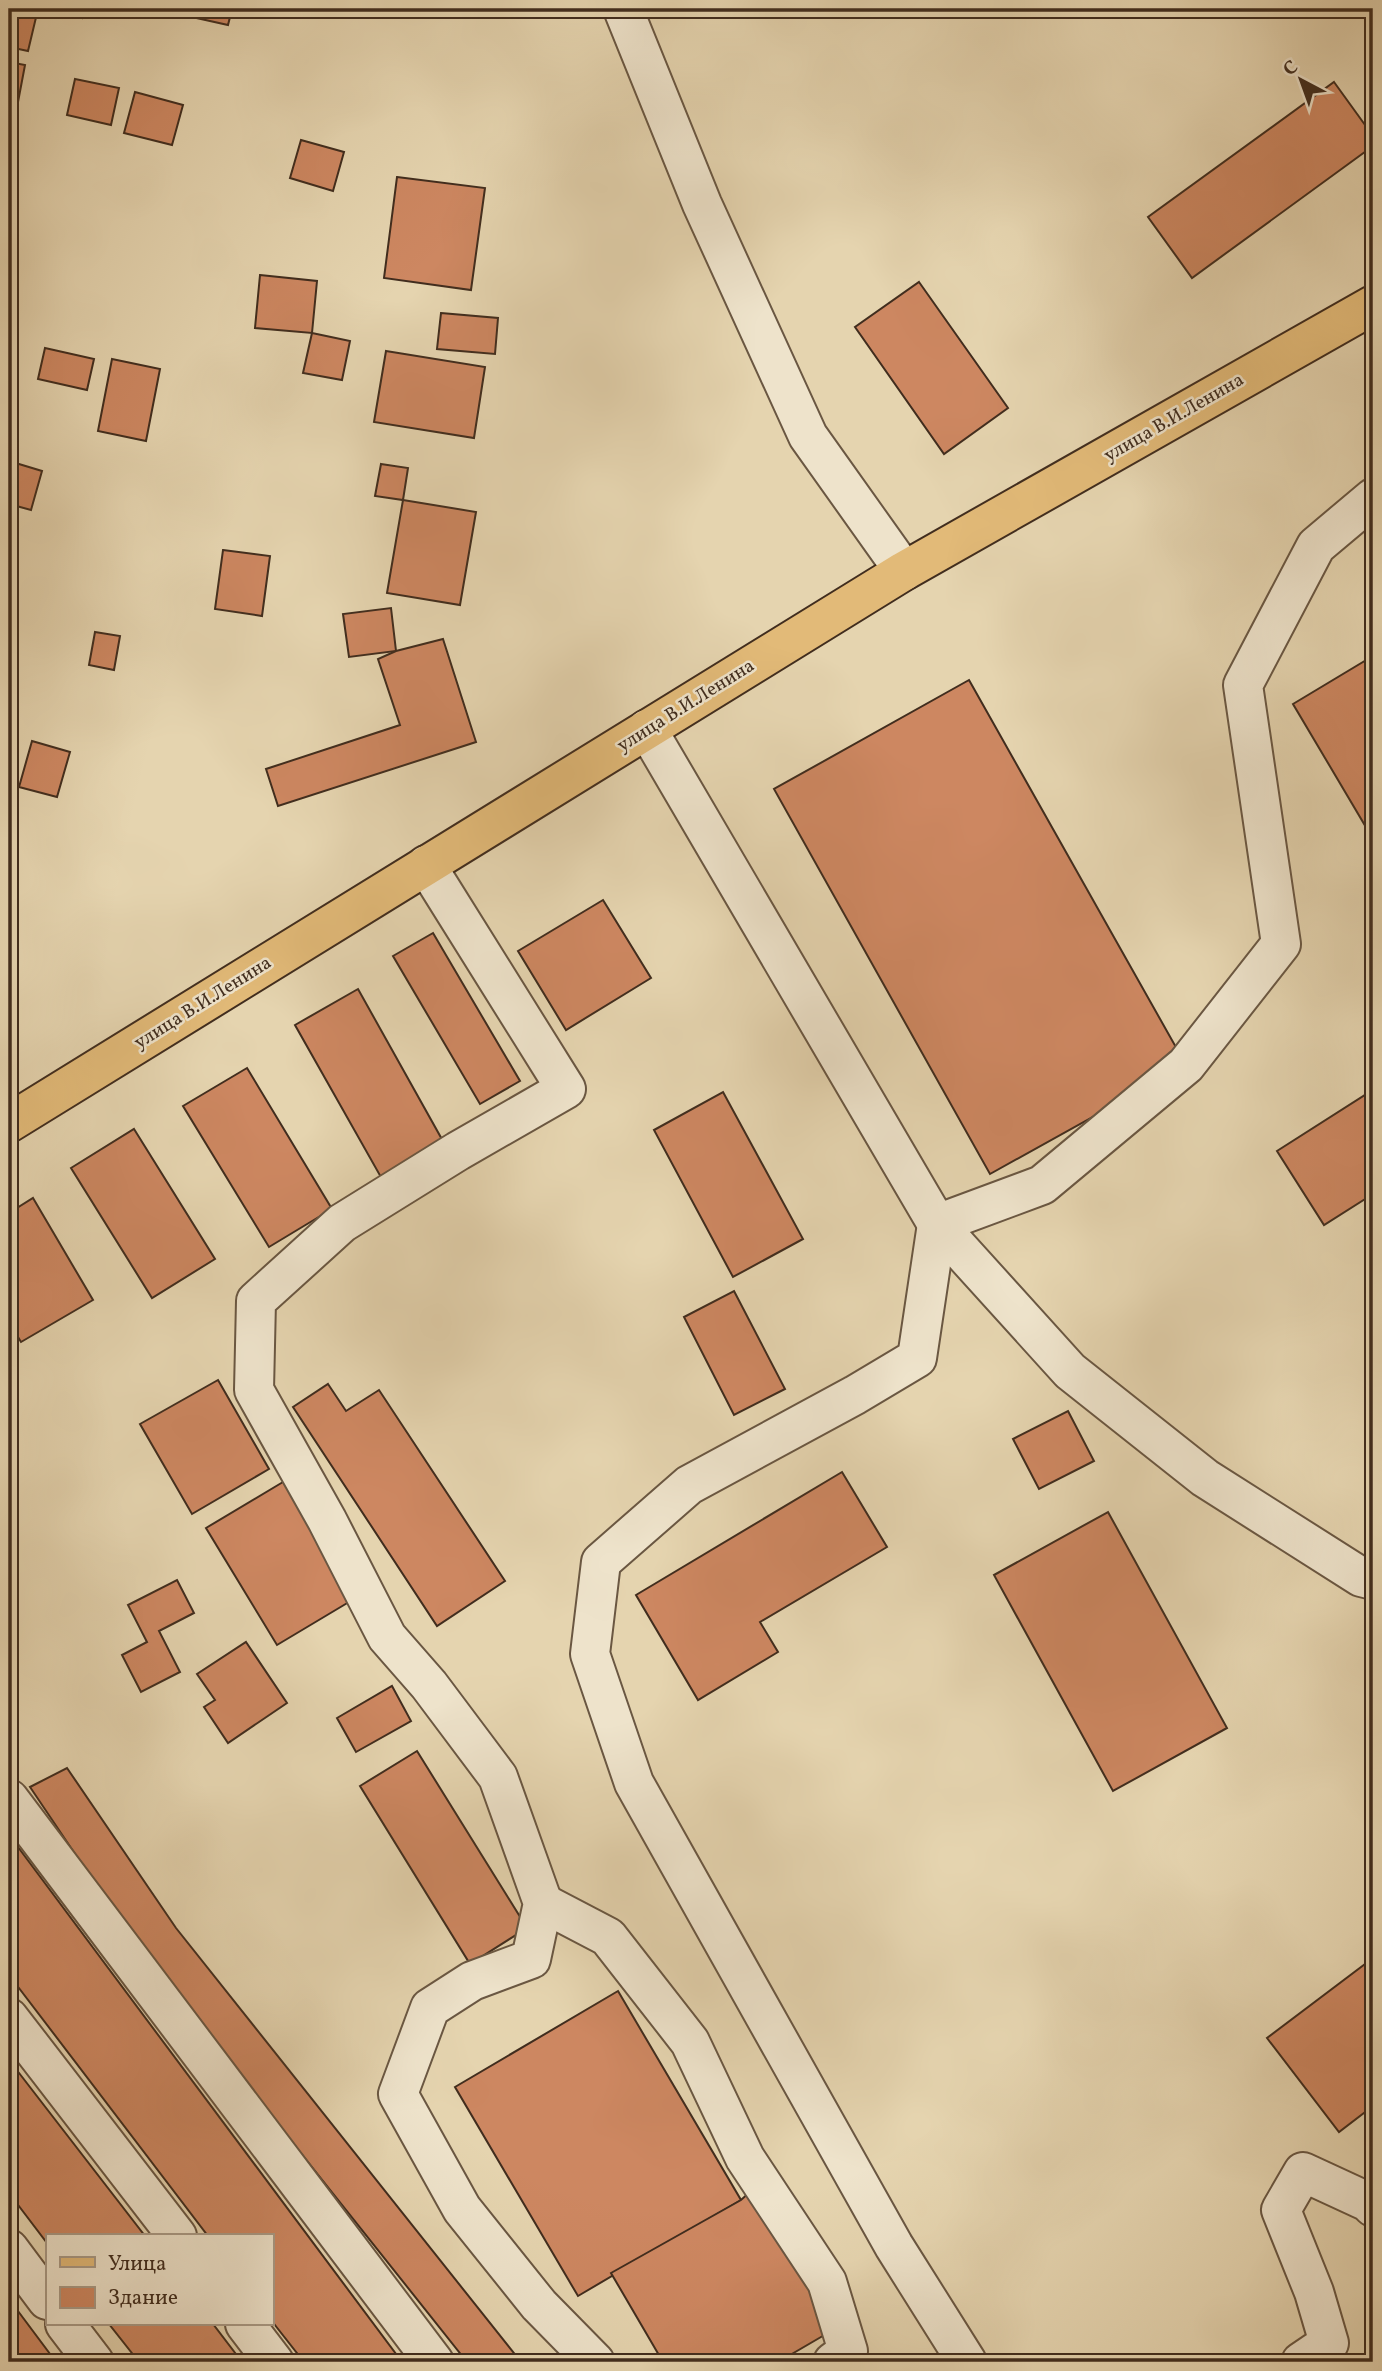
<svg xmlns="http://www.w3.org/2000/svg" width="1382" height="2371" font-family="Vollkorn,serif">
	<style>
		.building { fill: #cd8761; stroke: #412d1e; stroke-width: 2 }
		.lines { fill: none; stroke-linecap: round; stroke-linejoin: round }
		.minor-casing { stroke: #6a5742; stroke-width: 42 }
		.major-casing { stroke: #412d1e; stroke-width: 42 }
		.minor { stroke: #eee3cb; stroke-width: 38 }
		.major { stroke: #e2ba78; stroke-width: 38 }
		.labels { text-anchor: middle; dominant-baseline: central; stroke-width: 5; stroke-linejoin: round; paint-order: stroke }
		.street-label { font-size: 19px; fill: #412d1e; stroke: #eee3cb }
	</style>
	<rect width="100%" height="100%" fill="#e5d4af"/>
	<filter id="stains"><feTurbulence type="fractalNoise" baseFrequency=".00286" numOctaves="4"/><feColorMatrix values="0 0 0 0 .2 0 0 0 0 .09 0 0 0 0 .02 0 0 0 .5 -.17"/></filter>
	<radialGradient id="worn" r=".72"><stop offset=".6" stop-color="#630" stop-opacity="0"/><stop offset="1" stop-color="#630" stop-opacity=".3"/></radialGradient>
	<g class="building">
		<polygon points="9,9 38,9 28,51 9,47"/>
		<polygon points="42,9 84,9 82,18"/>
		<polygon points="156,9 232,9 228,25"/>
		<polygon points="9,62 25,65 11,139 9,138"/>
		<polygon points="75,79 119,88 111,125 67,115"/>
		<polygon points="1334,82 1373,136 1373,146 1192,278 1148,217"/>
		<polygon points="135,92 183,105 172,145 124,133"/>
		<polygon points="301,140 344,152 333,191 290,178"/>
		<polygon points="397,177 485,188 471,290 384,278"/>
		<polygon points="260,275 317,281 312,333 255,328"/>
		<polygon points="919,282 1008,408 944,454 855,327"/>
		<polygon points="441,313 498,318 495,354 437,349"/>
		<polygon points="312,333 350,341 342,380 303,373"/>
		<polygon points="45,348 94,359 87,390 38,379"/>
		<polygon points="386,351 485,367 474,438 374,422"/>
		<polygon points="112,359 160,369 146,441 98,431"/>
		<polygon points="9,461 42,471 31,510 9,504"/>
		<polygon points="381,464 408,468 403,500 375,496"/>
		<polygon points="403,500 476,512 460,605 387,593"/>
		<polygon points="223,550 270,556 262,616 215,609"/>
		<polygon points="391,608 396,651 349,657 343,614"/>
		<polygon points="95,632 120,636 114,670 89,665"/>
		<polygon points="443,639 476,742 278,806 266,769 400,725 378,659 396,651"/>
		<polygon points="1373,656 1373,839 1293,704"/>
		<polygon points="969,680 1186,1065 990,1174 774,789"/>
		<polygon points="32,741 70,752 57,797 19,787"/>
		<polygon points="603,900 651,978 566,1030 518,951"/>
		<polygon points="433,933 520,1081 480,1104 393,956"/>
		<polygon points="358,989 444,1143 382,1179 295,1025"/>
		<polygon points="247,1068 332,1209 269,1247 183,1106"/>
		<polygon points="723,1092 803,1239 733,1277 654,1130"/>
		<polygon points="1365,1095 1373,1108 1373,1194 1324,1225 1277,1151"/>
		<polygon points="134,1129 215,1259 152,1298 71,1168"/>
		<polygon points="33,1198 93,1300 21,1342 9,1322 9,1213"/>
		<polygon points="734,1291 785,1389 734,1415 684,1317"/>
		<polygon points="218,1380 269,1469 192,1514 140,1424"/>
		<polygon points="328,1384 346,1411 379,1390 505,1581 437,1626 293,1407"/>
		<polygon points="1068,1411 1094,1461 1039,1489 1013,1439"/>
		<polygon points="842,1472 887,1547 760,1622 778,1652 698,1700 636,1595"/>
		<polygon points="288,1479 359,1596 277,1645 206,1528"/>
		<polygon points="1108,1512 1227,1728 1113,1791 994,1575"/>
		<polygon points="177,1580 194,1613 159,1631 180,1672 141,1692 122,1655 147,1642 128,1605"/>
		<polygon points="246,1642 287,1703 228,1743 204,1707 215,1700 197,1674"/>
		<polygon points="392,1686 411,1721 356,1752 337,1718"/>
		<polygon points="417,1751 527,1928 470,1964 360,1786"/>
		<polygon points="67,1768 176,1928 521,2362 467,2362 143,1955 30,1787"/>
		<polygon points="9,1835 402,2362 304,2362 271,2320 271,2236 208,2236 9,1975"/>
		<polygon points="1373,1958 1373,2106 1339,2132 1267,2038"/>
		<polygon points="618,1991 741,2200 578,2296 455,2087"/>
		<polygon points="9,2060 145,2236 47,2236 47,2243 9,2193"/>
		<polygon points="751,2191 833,2330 778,2362 663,2362 611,2273 741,2200"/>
		<polygon points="9,2299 56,2362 9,2362"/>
		<polygon points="109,2324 213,2324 242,2362 139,2362"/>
	</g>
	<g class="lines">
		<g class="minor-casing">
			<g id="minor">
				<polyline points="623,9 702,204 808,436 904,571"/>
				<polyline points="647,729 937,1224 1070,1371 1205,1478 1361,1577 1373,1580"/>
				<polyline points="426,865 566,1089 458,1151 342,1223 256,1301 254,1390 327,1520 387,1637 429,1685 498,1777 543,1903 531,1959 472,1981 430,2008 398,2094 462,2209 539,2305 595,2362"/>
				<polyline points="937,1224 917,1358 855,1395 689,1485 601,1562 590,1654 634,1783 894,2246 967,2362"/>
				<polyline points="937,1224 1042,1185 1186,1065 1281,944 1243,685 1316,546 1373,498"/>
				<polyline points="9,1799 434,2362"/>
				<polyline points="543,1903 608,1937 690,2042 745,2158 827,2282 848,2351 833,2362"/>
				<polyline points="9,2018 177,2236"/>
				<polyline points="9,2249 47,2300"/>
				<polyline points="65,2324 94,2362"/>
				<polyline points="245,2324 274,2362"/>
				<polyline points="1301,2362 1329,2343 1314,2292 1281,2210 1303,2172 1368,2202 1373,2207"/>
			</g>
		</g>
		<g class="major-casing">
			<polyline id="major" points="9,1123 904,571 1373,305"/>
		</g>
		<use href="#minor" class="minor"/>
		<use href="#major" class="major"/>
	</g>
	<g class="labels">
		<g class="street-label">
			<text transform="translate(1174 418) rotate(-30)">улица В.И.Ленина</text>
			<text transform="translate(686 706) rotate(-32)">улица В.И.Ленина</text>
			<text transform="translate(203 1003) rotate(-32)">улица В.И.Ленина</text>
		</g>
	</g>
	<rect width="1382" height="2371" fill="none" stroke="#e5d4af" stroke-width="35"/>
	<rect x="10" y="10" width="1361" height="2350" fill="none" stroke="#412d1e" stroke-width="3.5"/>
	<rect x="18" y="18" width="1347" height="2336" fill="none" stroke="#412d1e" stroke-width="2"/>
	<rect x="46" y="2234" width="228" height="91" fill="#eee3cb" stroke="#a99a86" stroke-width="2"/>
	<rect x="60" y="2257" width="35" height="10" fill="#e2ba78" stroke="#a99a86" stroke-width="2"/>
	<text x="108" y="2270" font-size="21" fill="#412d1e">Улица</text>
	<rect x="60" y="2287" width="35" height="21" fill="#cd8761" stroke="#a99a86" stroke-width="2"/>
	<text x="108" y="2304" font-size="21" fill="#412d1e">Здание</text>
	<g transform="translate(1301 80) rotate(319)" stroke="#eee3cb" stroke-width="5" paint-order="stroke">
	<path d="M0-5L12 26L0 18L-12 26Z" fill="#412d1e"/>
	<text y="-10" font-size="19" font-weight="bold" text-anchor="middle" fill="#412d1e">С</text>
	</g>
	<rect width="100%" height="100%" filter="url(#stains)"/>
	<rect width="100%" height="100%" fill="url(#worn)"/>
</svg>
